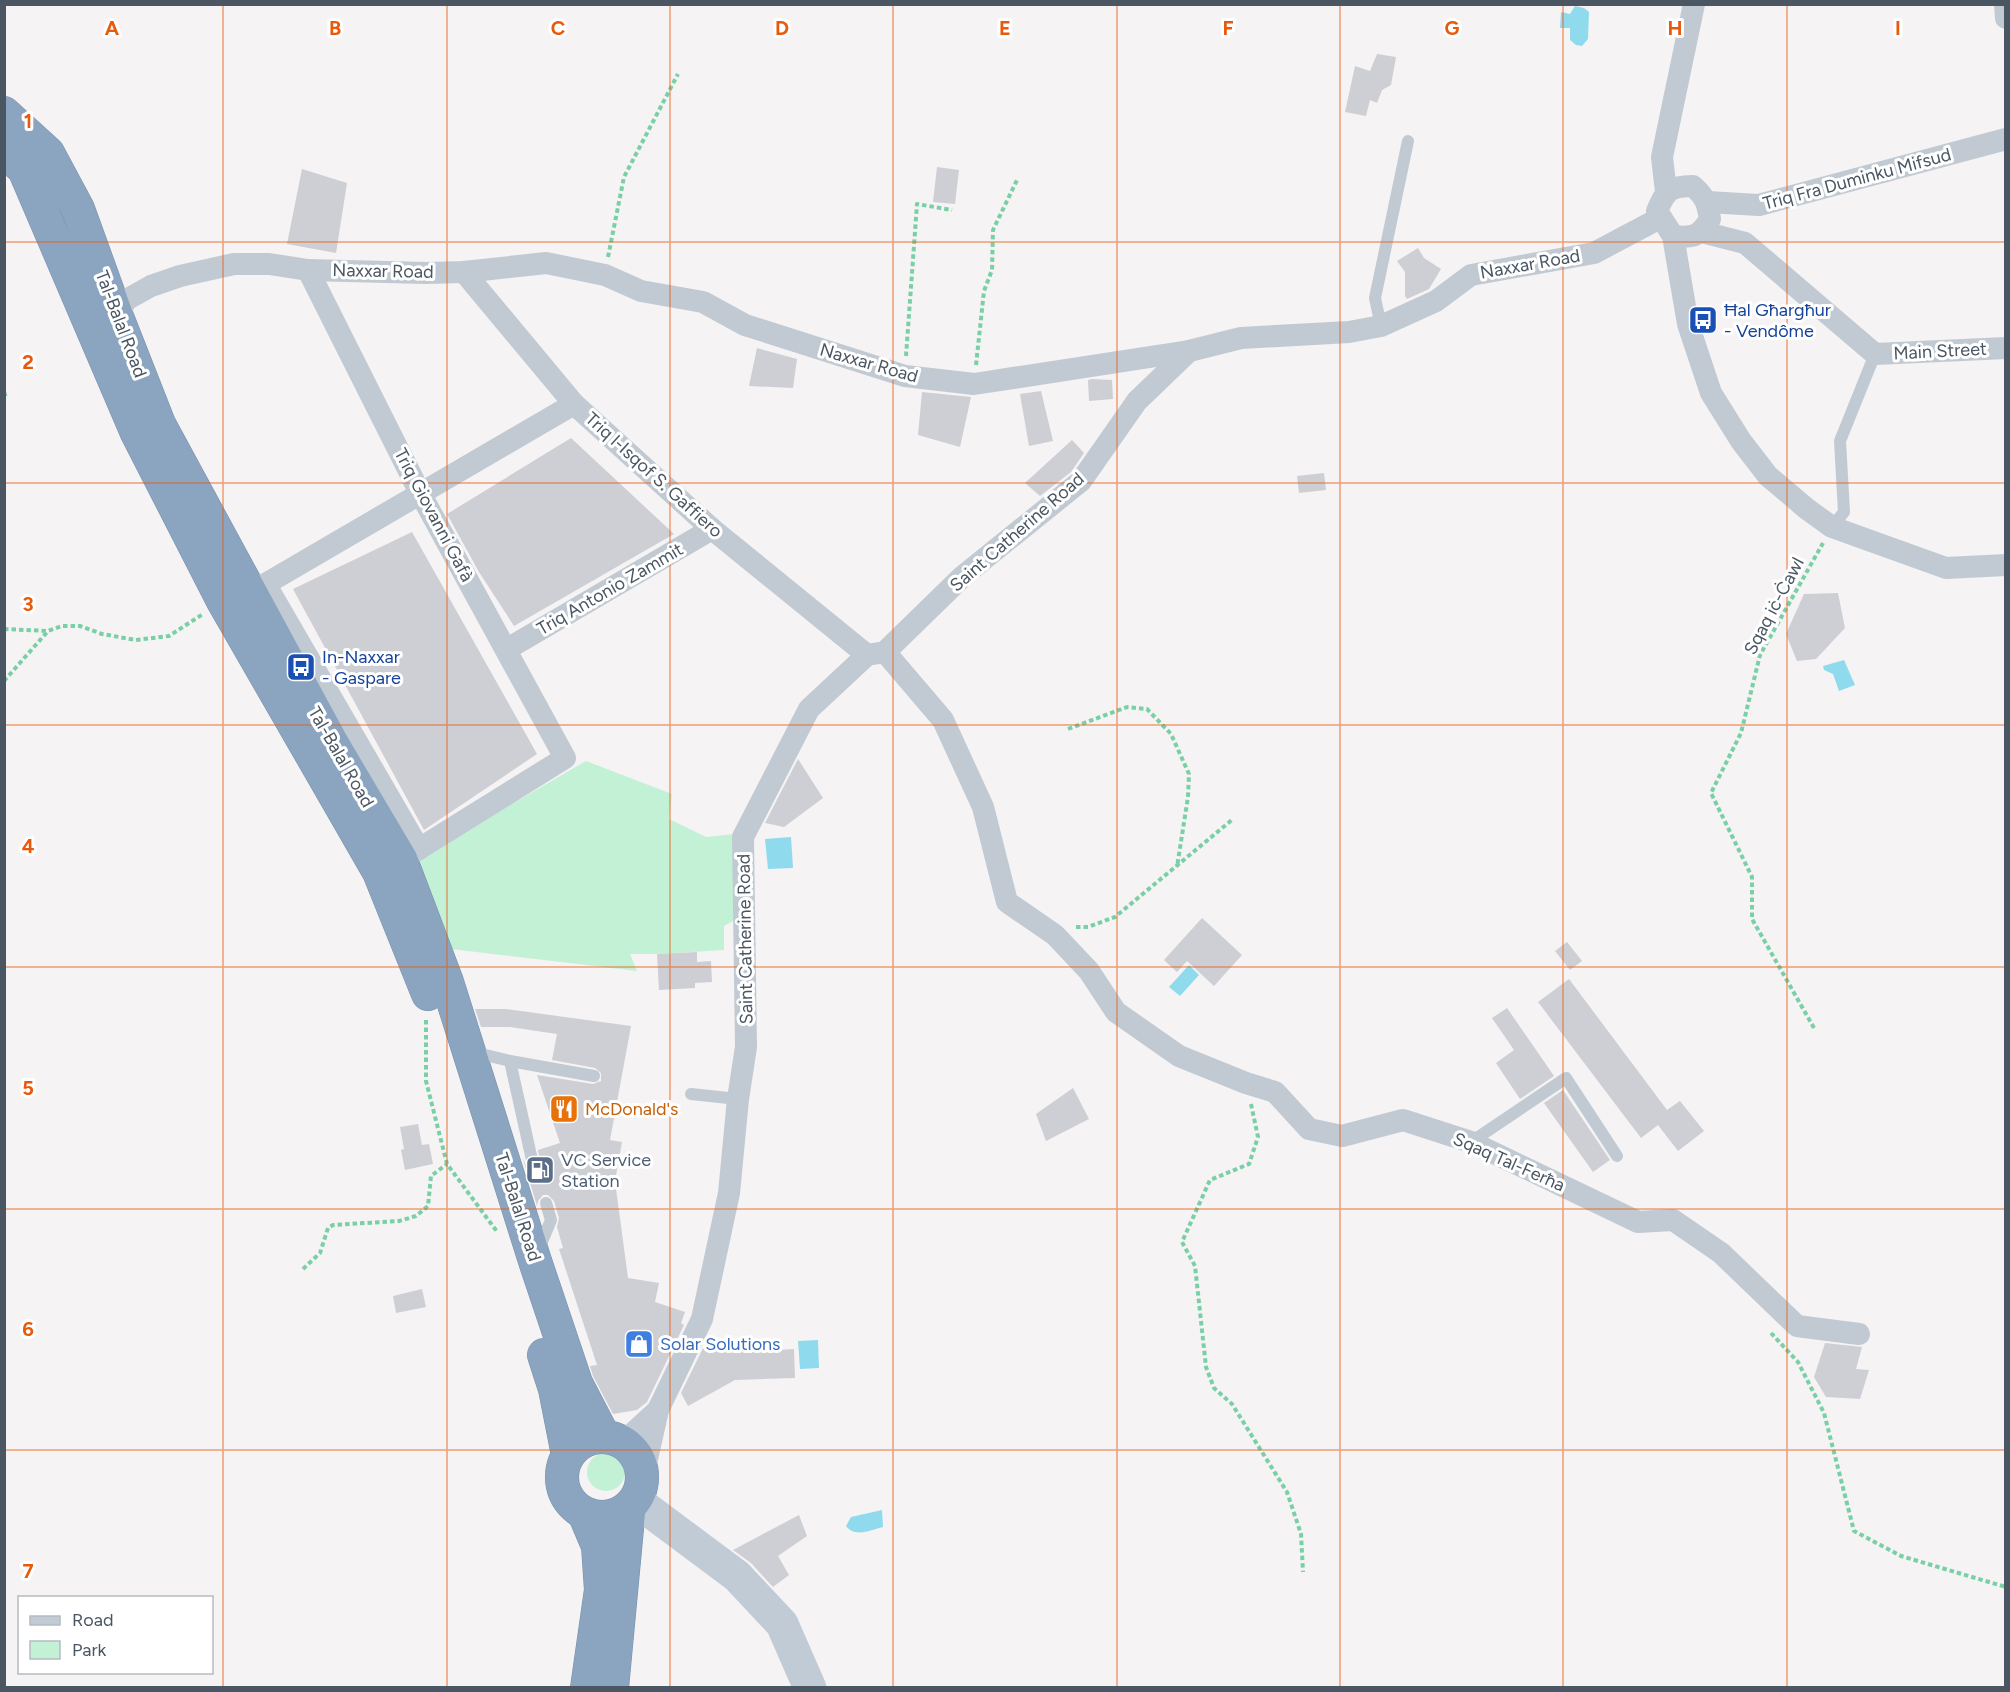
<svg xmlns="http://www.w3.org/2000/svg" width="2010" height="1692" font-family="Figtree,sans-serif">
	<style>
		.green { fill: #c3f1d5 }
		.water { fill: #90daee }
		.building { fill: #cdcfd5 }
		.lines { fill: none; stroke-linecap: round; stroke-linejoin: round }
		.highway-casing { stroke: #7690ad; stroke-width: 34 }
		.path { stroke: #7ad0a6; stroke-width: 4; stroke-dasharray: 4.5 3; stroke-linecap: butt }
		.lane { stroke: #c1cad2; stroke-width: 12 }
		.street { stroke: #c1cad2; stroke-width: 22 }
		.secondary { stroke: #c1cbd6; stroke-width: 33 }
		.highway { stroke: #8ba5c1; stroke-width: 33 }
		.grid { fill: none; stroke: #e8590c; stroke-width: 1.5; stroke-opacity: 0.55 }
		.labels { text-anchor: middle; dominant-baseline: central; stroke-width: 6; stroke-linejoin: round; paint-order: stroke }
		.street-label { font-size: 18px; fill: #4a5661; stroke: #fff }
		.transit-label { font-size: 18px; fill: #164399; stroke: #fff; text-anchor: start }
		.food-label { font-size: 18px; fill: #c56008; stroke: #fff; text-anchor: start }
		.service-label { font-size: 18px; fill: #4e5e75; stroke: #fff; text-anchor: start }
		.shop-label { font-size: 18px; fill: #366cbe; stroke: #fff; text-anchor: start }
		.grid-label { font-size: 20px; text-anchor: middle; font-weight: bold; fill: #e8590c; stroke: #fff; stroke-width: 6; stroke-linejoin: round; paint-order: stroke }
	</style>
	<rect width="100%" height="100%" fill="#f5f3f3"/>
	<g class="green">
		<polygon points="586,761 672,794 669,819 706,837 734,834 735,920 724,926 724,950 657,954 630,954 637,971 451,949 419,858"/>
		<circle cx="606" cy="1472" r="19"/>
	</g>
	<g class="water">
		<polygon points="1575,6 1584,8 1589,12 1588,39 1582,46 1576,45 1570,40 1570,28 1560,28 1561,12 1570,14"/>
		<polygon points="1844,660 1855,685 1839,691 1833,674 1824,670 1823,666"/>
		<polygon points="791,837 793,868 768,869 765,839"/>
		<polygon points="1189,965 1199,975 1180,996 1169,987"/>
		<polygon points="818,1340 819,1368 800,1369 798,1341"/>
		<path d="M882,1510l1,17c-12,3 -28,11 -37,-1l5,-9z"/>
	</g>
	<g class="building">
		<polygon points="1377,54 1396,57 1391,85 1382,90 1377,103 1370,100 1366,116 1345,112 1355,66 1370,71"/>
		<polygon points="937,167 959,170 955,204 933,202"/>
		<polygon points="302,169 347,183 336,253 287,244"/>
		<polygon points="1418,248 1424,258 1441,269 1429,289 1407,299 1405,296 1405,272 1397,261"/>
		<polygon points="757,348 797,359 793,388 749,386"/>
		<polygon points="1092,379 1112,380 1113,399 1089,401 1088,380"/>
		<polygon points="1041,391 1053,441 1029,446 1020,394"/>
		<polygon points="922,392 971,397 960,447 918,435"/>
		<polygon points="571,438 674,534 514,626 479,572 447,514"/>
		<polygon points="1072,440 1084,453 1071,472 1040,496 1025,483"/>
		<polygon points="1324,473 1326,490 1299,493 1297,476"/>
		<polygon points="412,532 537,754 424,830 293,589"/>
		<polygon points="1838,593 1845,628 1816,659 1797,661 1786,634 1804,594"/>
		<polygon points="798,759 823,798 784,827 765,823"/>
		<polygon points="1202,918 1242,955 1214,986 1187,961 1177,972 1164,960"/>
		<polygon points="1567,942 1582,961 1570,970 1555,951"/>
		<polygon points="697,952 697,962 711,961 712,982 695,983 695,988 659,990 657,954"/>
		<polygon points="1569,979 1667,1110 1680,1101 1704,1131 1678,1151 1658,1125 1641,1138 1538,1002"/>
		<polygon points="1507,1008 1554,1076 1520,1099 1496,1063 1514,1050 1492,1018"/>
		<polygon points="475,1009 506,1009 631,1026 610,1140 622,1142 615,1181 628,1278 659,1283 655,1302 685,1312 681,1323 684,1325 647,1402 637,1410 613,1414 593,1376 590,1366 597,1365 559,1249 563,1248 557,1227 559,1218 554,1201 548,1195 543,1195 538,1201 537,1206 522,1156 526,1166 534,1168 540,1162 538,1150 560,1143 537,1075 593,1084 601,1081 601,1073 595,1068 552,1060 557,1034 510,1027 481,1027"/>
		<polygon points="1073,1088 1089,1119 1046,1141 1036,1114"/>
		<polygon points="1563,1090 1610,1160 1593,1172 1544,1103"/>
		<polygon points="418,1124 422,1145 429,1144 433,1164 405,1170 401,1150 404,1149 400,1127"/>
		<polygon points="422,1289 426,1307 396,1313 393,1296"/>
		<polygon points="709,1336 745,1352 794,1349 795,1378 735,1380 688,1406 681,1393"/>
		<polygon points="1825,1343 1862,1347 1856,1369 1869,1370 1860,1399 1826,1397 1814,1377"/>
		<polygon points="799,1515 807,1536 778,1556 789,1575 773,1587 751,1563 733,1550"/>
	</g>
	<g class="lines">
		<g class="highway-casing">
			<g id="highway">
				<polyline points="4,113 48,153 78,209 117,317 159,424 333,745 401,860 447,982 535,1261 576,1383 604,1437"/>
				<polyline points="4,151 24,169 137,433 223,601 379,872 428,994"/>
				<polyline points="544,1355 555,1389 568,1455"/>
				<circle cx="602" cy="1477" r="40"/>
				<polyline points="584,1513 598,1546 601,1590 587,1688"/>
				<polyline points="612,1688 629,1507"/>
			</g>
		</g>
		<g class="path">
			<polyline points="608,257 624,177 678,74"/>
			<polyline points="906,356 917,204 952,210"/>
			<polyline points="976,365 984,291 992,270 993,230 1018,178"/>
			<polyline points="4,392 6,397"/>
			<polyline points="4,629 48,631"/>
			<polyline points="4,681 48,631 62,626 80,626 102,634 136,640 169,636 203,614"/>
			<polyline points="1068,729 1127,707 1147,709 1171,734 1189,774 1188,797 1177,867"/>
			<polyline points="1076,927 1088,927 1115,917 1233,819"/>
			<polyline points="426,1020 426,1081 447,1164 498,1233"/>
			<polyline points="1814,1028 1752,919 1752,877 1711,793 1741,733 1760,655 1823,543"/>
			<polyline points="1251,1104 1258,1137 1249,1164 1210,1180 1182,1242 1195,1266 1206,1367 1214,1388 1232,1404 1287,1492 1301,1534 1303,1572"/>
			<polyline points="303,1269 320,1253 328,1228 333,1225 399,1221 416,1216 428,1206 431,1176 447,1164"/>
			<polyline points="1771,1333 1798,1362 1824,1413 1854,1531 1901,1556 2006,1587"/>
		</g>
		<g class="lane">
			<polyline points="1381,326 1375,298 1408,141"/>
			<polyline points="1832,527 1844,512 1840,441 1875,354"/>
			<polyline points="473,1052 510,1061 532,1160"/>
			<polyline points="510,1061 594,1076"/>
			<polyline points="691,1094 738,1099"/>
			<polyline points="1471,1142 1566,1078 1617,1156"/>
			<polyline points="539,1249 551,1220 546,1203"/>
		</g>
		<g class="street">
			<polyline points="2005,4 2006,18"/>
			<polyline points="1666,192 1662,157 1694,4"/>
			<polyline points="1707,202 1759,205 2006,139"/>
			<polyline points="1702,232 1745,243 1875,354 2006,348"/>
			<path d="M1673,236c20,2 26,1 37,-17 -3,-17 -4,-21 -17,-33 -23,0 -27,4 -36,25l16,25 15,88 23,69 30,48 27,35 39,33 25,18 114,41 60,-3"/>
			<polyline points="308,270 420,493 565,758 401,860"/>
			<polyline points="464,272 574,404 712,529 867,655"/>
			<polyline points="117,317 126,300 151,286 180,276 234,264 269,264 308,270 426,273 464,272 546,263 605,275 641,291 703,302 745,325 905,376 974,384 1189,351 1241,338 1349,332 1381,326 1436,301 1471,275 1594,253 1660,218"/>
			<polyline points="266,585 419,849"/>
			<polyline points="250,593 574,404"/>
			<polyline points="507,649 712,529"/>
			<polyline points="885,652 943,720 983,807 1007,902 1055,935 1089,971 1116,1012 1179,1056 1246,1083 1275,1092 1309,1129 1342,1136 1403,1120 1471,1142 1638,1222 1673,1220 1721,1253 1797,1326 1859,1334"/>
			<polyline points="623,1442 658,1410"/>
			<polyline points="642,1481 658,1410 702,1319 729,1193 738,1099 746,1047 743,837 809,709 867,655 885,652 963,576 1081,481 1137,401 1189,351"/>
		</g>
		<polyline class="secondary" points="635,1500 737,1576 782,1624 810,1688"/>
		<use href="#highway" class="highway"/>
	</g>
	<path class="grid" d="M223,4v1684M447,4v1684M670,4v1684M893,4v1684M1117,4v1684M1340,4v1684M1563,4v1684M1787,4v1684M4,242h2002M4,483h2002M4,725h2002M4,967h2002M4,1209h2002M4,1450h2002"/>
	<defs>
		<g id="bus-square" transform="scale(1.5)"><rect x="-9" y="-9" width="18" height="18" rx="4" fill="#1a4fb4" stroke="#fff"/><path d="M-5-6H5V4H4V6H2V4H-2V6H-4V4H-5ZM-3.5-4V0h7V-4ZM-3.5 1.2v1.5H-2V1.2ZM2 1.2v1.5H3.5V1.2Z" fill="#fff"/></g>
		<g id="restaurant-square" transform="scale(1.5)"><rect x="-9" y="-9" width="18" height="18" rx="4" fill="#e8710a" stroke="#fff"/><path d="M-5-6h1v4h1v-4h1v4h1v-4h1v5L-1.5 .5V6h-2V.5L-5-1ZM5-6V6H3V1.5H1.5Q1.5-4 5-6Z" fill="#fff"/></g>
		<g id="fuel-square" transform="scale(1.5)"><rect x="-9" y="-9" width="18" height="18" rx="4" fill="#5c6f8a" stroke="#fff"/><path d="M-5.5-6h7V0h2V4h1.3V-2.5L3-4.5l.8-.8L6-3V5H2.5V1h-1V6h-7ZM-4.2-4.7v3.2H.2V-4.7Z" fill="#fff"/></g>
		<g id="shop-square" transform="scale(1.5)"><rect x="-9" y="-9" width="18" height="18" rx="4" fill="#3f7fe0" stroke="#fff"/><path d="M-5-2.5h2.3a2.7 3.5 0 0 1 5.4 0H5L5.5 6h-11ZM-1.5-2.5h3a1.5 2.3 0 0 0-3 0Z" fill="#fff"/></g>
	</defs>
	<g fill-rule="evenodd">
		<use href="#bus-square" x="1703" y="320"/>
		<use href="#bus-square" x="301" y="667"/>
		<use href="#restaurant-square" x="564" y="1109"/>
		<use href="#fuel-square" x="540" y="1170"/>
		<use href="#shop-square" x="639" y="1344"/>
	</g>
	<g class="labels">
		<g class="street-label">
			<text transform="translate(1857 179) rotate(-15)">Triq Fra Duminku Mifsud</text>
			<text transform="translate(1530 264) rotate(-10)">Naxxar Road</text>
			<text transform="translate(383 271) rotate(1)">Naxxar Road</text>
			<text transform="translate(121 324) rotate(69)">Tal-Balal Road</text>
			<text transform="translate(1940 351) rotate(-3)">Main Street</text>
			<text transform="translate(869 363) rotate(16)">Naxxar Road</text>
			<text transform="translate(654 475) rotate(42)">Triq l-Isqof S. Gaffiero</text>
			<text transform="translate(434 515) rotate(62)">Triq Giovanni Gafà</text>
			<text transform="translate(1017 532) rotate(-41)">Saint Catherine Road</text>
			<text transform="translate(610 589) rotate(-30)">Triq Antonio Zammit</text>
			<text transform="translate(1774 606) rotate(-62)">Sqaq iċ-Ċawl</text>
			<text transform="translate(341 757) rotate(60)">Tal-Balal Road</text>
			<text transform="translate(745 939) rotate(-91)">Saint Catherine Road</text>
			<text transform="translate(1509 1162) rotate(24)">Sqaq Tal-Ferħa</text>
			<text transform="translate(518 1207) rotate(72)">Tal-Balal Road</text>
		</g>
		<g class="transit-label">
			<text x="1724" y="310">Ħal Għargħur<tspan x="1724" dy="21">- Vendôme</tspan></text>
			<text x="322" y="657">In-Naxxar<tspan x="322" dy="21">- Gaspare</tspan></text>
		</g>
		<g class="food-label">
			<text x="585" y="1109">McDonald's</text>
		</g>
		<g class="service-label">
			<text x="561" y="1160">VC Service<tspan x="561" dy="21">Station</tspan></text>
		</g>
		<g class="shop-label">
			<text x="660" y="1344">Solar Solutions</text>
		</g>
	</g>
	<g class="grid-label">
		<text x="112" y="35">A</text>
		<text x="335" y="35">B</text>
		<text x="558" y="35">C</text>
		<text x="782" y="35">D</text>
		<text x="1005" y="35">E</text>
		<text x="1228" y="35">F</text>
		<text x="1452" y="35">G</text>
		<text x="1675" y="35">H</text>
		<text x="1898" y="35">I</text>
		<text x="28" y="128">1</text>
		<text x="28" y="369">2</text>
		<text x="28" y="611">3</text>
		<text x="28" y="853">4</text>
		<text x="28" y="1095">5</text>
		<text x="28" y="1336">6</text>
		<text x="28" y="1578">7</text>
	</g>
	<rect width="2010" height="1692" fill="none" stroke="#4a5661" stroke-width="12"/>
	<rect x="18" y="1596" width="195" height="78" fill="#ffffff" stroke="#b7bbc0" stroke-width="1.5"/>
	<rect x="30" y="1616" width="30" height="9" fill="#c1cbd6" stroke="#b7bbc0" stroke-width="1.5"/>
	<text x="72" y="1626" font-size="18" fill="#4a5661">Road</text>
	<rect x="30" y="1641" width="30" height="18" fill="#c3f1d5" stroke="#b7bbc0" stroke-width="1.5"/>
	<text x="72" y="1656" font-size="18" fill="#4a5661">Park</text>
</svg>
